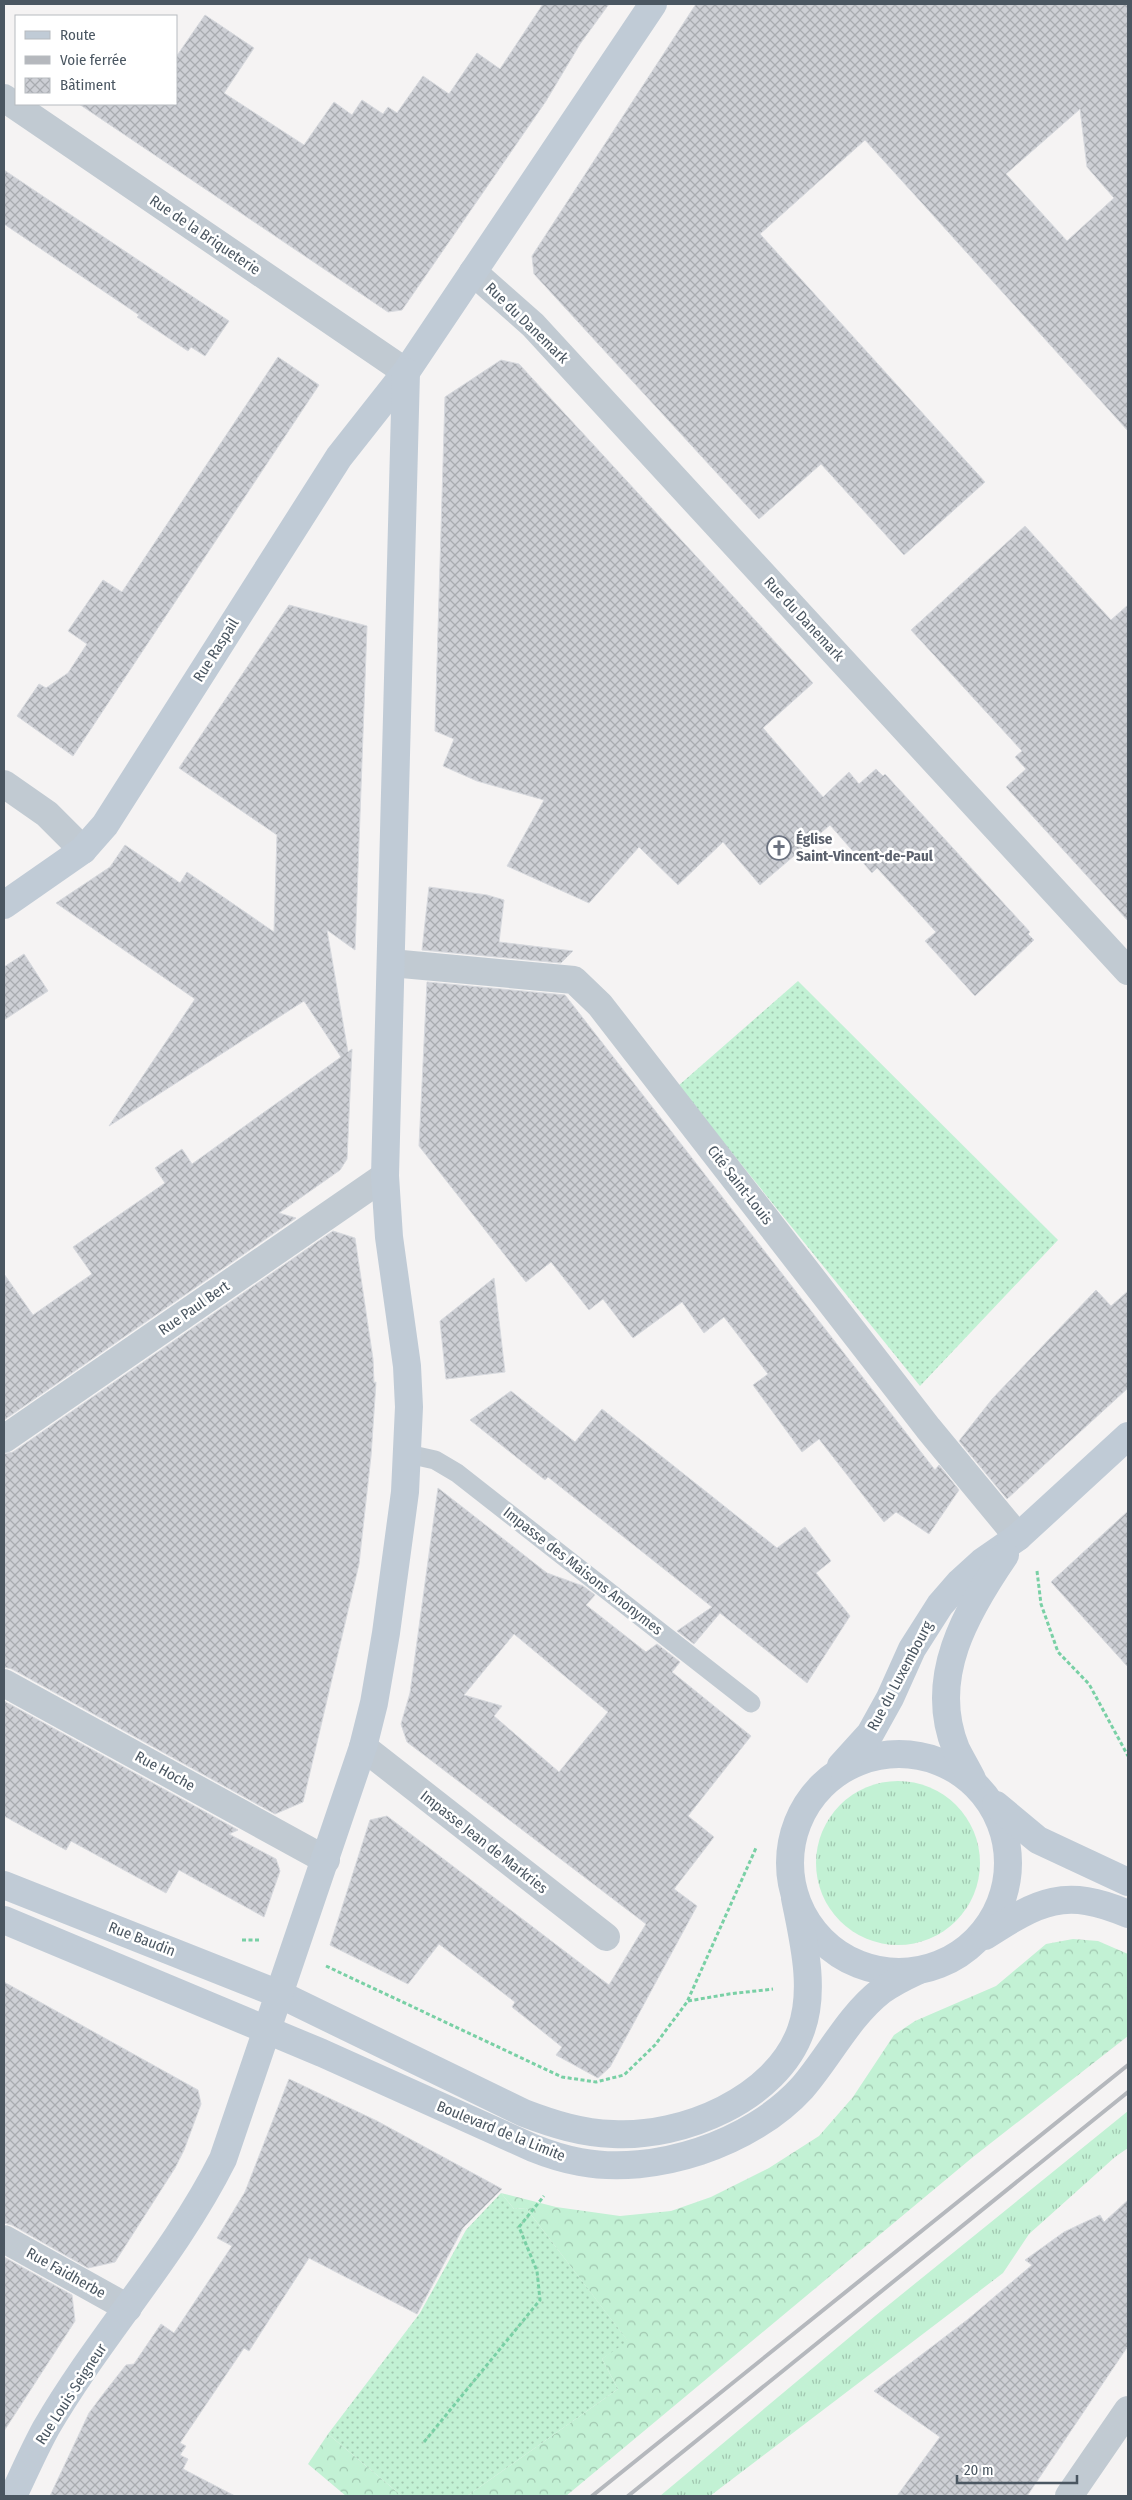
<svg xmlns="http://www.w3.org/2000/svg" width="1132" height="2500" font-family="'Fira Sans Condensed',sans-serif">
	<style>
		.grass { fill: url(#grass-tufts) }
		.forest { fill: url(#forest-crowns) }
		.garden { fill: url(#garden-dots) }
		.building { fill: url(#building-cross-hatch); stroke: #d7d9de; fill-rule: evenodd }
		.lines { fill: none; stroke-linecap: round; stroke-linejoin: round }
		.path { stroke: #79d0a5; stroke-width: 3; stroke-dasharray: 4 2.5; stroke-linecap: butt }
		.lane { stroke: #c1cad2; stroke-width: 19 }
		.street { stroke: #c1cad2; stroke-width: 28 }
		.secondary { stroke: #c0cbd6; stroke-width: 28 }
		.rail { stroke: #b5b8bd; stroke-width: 4 }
		.labels { text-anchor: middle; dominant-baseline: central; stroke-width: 5; stroke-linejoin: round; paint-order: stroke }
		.street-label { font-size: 15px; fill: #4a5661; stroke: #fff }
		.worship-label { font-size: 15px; font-weight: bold; fill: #5b616d; stroke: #fff; text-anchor: start }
	</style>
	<defs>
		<pattern id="grass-tufts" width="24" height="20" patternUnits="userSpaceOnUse" patternTransform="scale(1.25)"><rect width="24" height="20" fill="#c2f1d4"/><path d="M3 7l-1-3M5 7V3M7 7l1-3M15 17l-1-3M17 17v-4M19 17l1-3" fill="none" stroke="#a0c6af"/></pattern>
		<pattern id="forest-crowns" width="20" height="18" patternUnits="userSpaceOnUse" patternTransform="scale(1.25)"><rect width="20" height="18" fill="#c2f1d4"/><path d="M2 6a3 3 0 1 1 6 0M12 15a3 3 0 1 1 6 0" fill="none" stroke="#a0c6af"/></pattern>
		<pattern id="garden-dots" width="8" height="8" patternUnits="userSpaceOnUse" patternTransform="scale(1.25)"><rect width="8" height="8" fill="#c2f1d4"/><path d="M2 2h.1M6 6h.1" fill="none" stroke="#a0c6af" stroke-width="1.8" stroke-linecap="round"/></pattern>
		<pattern id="building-cross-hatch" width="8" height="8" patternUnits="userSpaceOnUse" patternTransform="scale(1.25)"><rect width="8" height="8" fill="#cdcfd5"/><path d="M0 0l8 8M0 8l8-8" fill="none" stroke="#a8abb0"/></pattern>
	</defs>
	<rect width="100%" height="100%" fill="#f5f3f3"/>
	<g class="grass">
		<circle cx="898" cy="1863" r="82"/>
		<polygon points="1128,2111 1128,2148 1115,2157 1029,2234 1003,2273 710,2496 660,2496 875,2316"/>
	</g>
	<g class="forest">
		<polygon points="1073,1939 1098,1941 1128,1954 1128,2036 973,2157 566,2496 467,2496 618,2389 602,2359 627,2340 526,2208 514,2209 501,2193 556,2207 620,2216 671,2211 711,2197 769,2168 819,2136 853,2097 894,2035 915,2021 996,1986 1046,1944"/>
		<polygon points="328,2434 402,2496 346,2496 308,2464"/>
	</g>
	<g class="garden">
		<polygon points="798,981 1058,1240 920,1386 678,1086"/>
		<polygon points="501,2193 514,2209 526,2208 628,2341 602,2359 618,2389 467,2496 402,2496 328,2434 420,2313 466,2230"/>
	</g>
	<g class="building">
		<polygon points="543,4 609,4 580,44 546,101 402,310 388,312 79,104 176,104 176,57 205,15 254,48 224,93 304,145 334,102 352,115 362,100 383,114 388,107 397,113 423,76 449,94 477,53 500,69"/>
		<path d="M696,4h432v427l-263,-291 -105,94 225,248 -81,73 -83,-91 -62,55 -225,-245 -2,-18zM1080,109l7,58 27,31 -47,43 -61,-67z"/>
		<polygon points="4,170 229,321 205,356 191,347 188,351 137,317 139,315 4,224"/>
		<polygon points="278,357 319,385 73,756 17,716 39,684 46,688 68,673 87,644 68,631 103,580 122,592"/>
		<polygon points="501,360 519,364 813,683 763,728 823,797 849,772 859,784 876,769 883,776 885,774 1030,932 1028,934 1034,940 975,996 925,941 936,932 877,868 872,873 830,825 760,885 723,842 678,885 639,847 589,903 507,866 544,800 477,781 443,766 454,739 435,731 445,397"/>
		<polygon points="1025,526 1111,620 1128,605 1128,921 1006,787 1026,769 1015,757 1022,751 911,630"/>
		<polygon points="289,605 367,626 355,950 327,930 348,1052 352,1049 347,1159 340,1170 279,1213 296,1218 4,1420 4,1274 33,1315 92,1274 73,1247 165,1183 155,1168 182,1149 192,1164 341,1057 304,1001 109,1126 195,999 56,903 110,867 125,845 180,883 187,872 274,932 277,835 179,768"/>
		<polygon points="429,887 487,895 504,900 499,942 573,951 561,963 422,950"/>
		<polygon points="24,954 48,991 4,1020 4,967"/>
		<polygon points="427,982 565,995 935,1470 939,1465 959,1490 929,1534 896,1512 884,1522 819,1439 802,1452 753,1385 768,1374 724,1317 704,1333 682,1302 633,1338 603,1299 589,1310 551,1262 526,1282 419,1146"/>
		<polygon points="333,1231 355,1238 373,1359 374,1383 376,1382 371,1456 359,1564 303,1802 275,1814 12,1669 4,1667 4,1454 13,1452"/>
		<polygon points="494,1278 505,1372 446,1379 440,1321"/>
		<polygon points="1096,1290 1111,1306 1128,1291 1128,1388 1007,1499 959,1441 993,1398"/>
		<polygon points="511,1391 575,1442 602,1409 777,1548 805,1527 831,1561 816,1573 850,1616 807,1683 720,1613 694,1644 677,1631 712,1607 548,1477 545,1480 470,1420"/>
		<path d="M438,1488l109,85 36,13 12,9 -9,10 60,47 11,-8 23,18 -8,10 79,64 -63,80 26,21 -40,52 23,17 -87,161 -12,11 -42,-23 6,-8 -50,-40 3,-5 -76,-58 -31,40 -78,-39 40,-125 17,-4 222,169 37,-61 -239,-182 -6,-18 9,-31zM514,1634l94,78 -49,60 -65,-56 8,-10 -38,-11z"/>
		<polygon points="1128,1511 1128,1667 1051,1582"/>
		<polygon points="4,1701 238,1830 229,1834 276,1859 280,1871 264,1917 179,1870 166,1893 71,1841 66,1850 4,1816"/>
		<polygon points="4,1982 198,2090 201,2104 184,2150 175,2168 115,2262 88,2268 12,2225 4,2223"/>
		<polygon points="289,2079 377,2121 502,2189 463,2228 417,2314 309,2258 249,2351 244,2348 180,2443 186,2446 180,2455 188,2459 183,2469 235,2496 50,2496 89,2413 104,2393 126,2365 134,2364 161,2324 174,2333 232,2246 217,2238 245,2192"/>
		<polygon points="1128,2200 1128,2346 1027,2496 897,2496 940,2437 874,2391 967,2320 1032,2265 1025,2260 1064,2232 1100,2215 1104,2222"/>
		<polygon points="4,2257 72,2295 75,2321 4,2431"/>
	</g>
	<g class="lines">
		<g class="path">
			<polyline points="1037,1571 1041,1604 1058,1652 1089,1684 1128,1756"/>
			<polyline points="242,1940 260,1940"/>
			<polyline points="326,1966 562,2077 596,2082 624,2075 655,2045 687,2002 756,1848"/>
			<polyline points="688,2001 729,1994 773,1989"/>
			<polyline points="424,2442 540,2300 537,2271 519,2227 544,2196"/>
		</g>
		<polyline class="lane" points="408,1454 435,1460 457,1473 751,1703"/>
		<g class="street">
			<polyline points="4,98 406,372"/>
			<polyline points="473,272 533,325 1128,971"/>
			<polyline points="4,784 47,814 83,850"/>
			<polyline points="391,963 574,980 600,1005 928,1428 1018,1537"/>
			<polyline points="4,1439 385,1176"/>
			<polyline points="4,1683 326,1860"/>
			<polyline points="363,1747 606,1937"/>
			<polyline points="4,2239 128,2308"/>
			<polyline points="1069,2496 1128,2410"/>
		</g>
		<g class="secondary">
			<polyline points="4,905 83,850 105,825 339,457 406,372 653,4"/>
			<circle cx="899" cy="1863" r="109"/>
			<polyline points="841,1766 870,1734 890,1698 912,1649 940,1605 960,1582 982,1562 1018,1537 1128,1436"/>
			<path d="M972,1779c-5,-10 -11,-20 -16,-30 -29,-71 10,-137 49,-194"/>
			<polyline points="996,1805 1038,1840 1128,1882"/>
			<path d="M4,1885l275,109 245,119c29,11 57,20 89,21 69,4 164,-35 188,-104 15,-41 2,-91 -6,-132"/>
			<path d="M4,1920l318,133 211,95c15,6 30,11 47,14 74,14 171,-18 222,-74 27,-31 46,-71 79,-97 11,-8 23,-14 36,-20"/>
			<path d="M985,1936c54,-35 80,-49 143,-22"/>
			<path d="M13,2496c11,-23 21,-46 33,-68 54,-93 129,-173 177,-269l140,-412 11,-44 12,-70 19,-141 4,-85 -2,-41 -18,-129 -4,-61 21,-804"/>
		</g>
		<g class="rail">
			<polyline points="592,2496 1128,2065"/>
			<polyline points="628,2496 1128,2092"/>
		</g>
	</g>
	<defs>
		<g id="church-ring" transform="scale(1.25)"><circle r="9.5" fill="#fff" stroke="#6b7280" stroke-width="1.5"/><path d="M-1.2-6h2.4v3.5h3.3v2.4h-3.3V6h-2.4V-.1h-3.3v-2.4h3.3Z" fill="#6b7280"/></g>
	</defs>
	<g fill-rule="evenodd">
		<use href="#church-ring" x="779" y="848"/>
	</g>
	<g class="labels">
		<g class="street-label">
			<text transform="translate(205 235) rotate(34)">Rue de la Briqueterie</text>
			<text transform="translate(527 323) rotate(44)">Rue du Danemark</text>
			<text transform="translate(804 619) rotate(47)">Rue du Danemark</text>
			<text transform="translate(216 650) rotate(-58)">Rue Raspail</text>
			<text transform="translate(740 1185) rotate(52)">Cité Saint-Louis</text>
			<text transform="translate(194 1308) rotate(-35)">Rue Paul Bert</text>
			<text transform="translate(583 1571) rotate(38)">Impasse des Maisons Anonymes</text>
			<text transform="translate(900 1676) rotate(-62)">Rue du Luxembourg</text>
			<text transform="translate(165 1771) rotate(29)">Rue Hoche</text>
			<text transform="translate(484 1842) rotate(38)">Impasse Jean de Markries</text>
			<text transform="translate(142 1939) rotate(21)">Rue Baudin</text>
			<text transform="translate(501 2131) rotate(22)">Boulevard de la Limite</text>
			<text transform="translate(66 2273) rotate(29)">Rue Faidherbe</text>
			<text transform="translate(71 2394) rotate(-57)">Rue Louis Seigneur</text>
		</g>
		<g class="worship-label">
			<text x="796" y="839">Église<tspan x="796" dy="17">Saint-Vincent-de-Paul</tspan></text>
		</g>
	</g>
	<rect width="1132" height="2500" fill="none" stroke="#4a5661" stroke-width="10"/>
	<rect x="15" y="15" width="162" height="90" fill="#ffffff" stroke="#b7bbc0"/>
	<rect x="25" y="31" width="25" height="8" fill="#c0cbd6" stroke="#b7bbc0"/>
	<text x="60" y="40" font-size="15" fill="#4a5661">Route</text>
	<rect x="25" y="56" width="25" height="8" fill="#b5b8bd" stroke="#b7bbc0"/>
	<text x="60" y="65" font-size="15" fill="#4a5661">Voie ferrée</text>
	<rect x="25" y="78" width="25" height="15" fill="url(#building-cross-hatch)" stroke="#b7bbc0"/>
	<text x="60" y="90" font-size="15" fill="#4a5661">Bâtiment</text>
	<path d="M957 2475v8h120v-8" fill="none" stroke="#4a5661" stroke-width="2.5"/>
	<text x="964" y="2475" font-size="15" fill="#4a5661" stroke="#ffffff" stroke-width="4" paint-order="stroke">20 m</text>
</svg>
